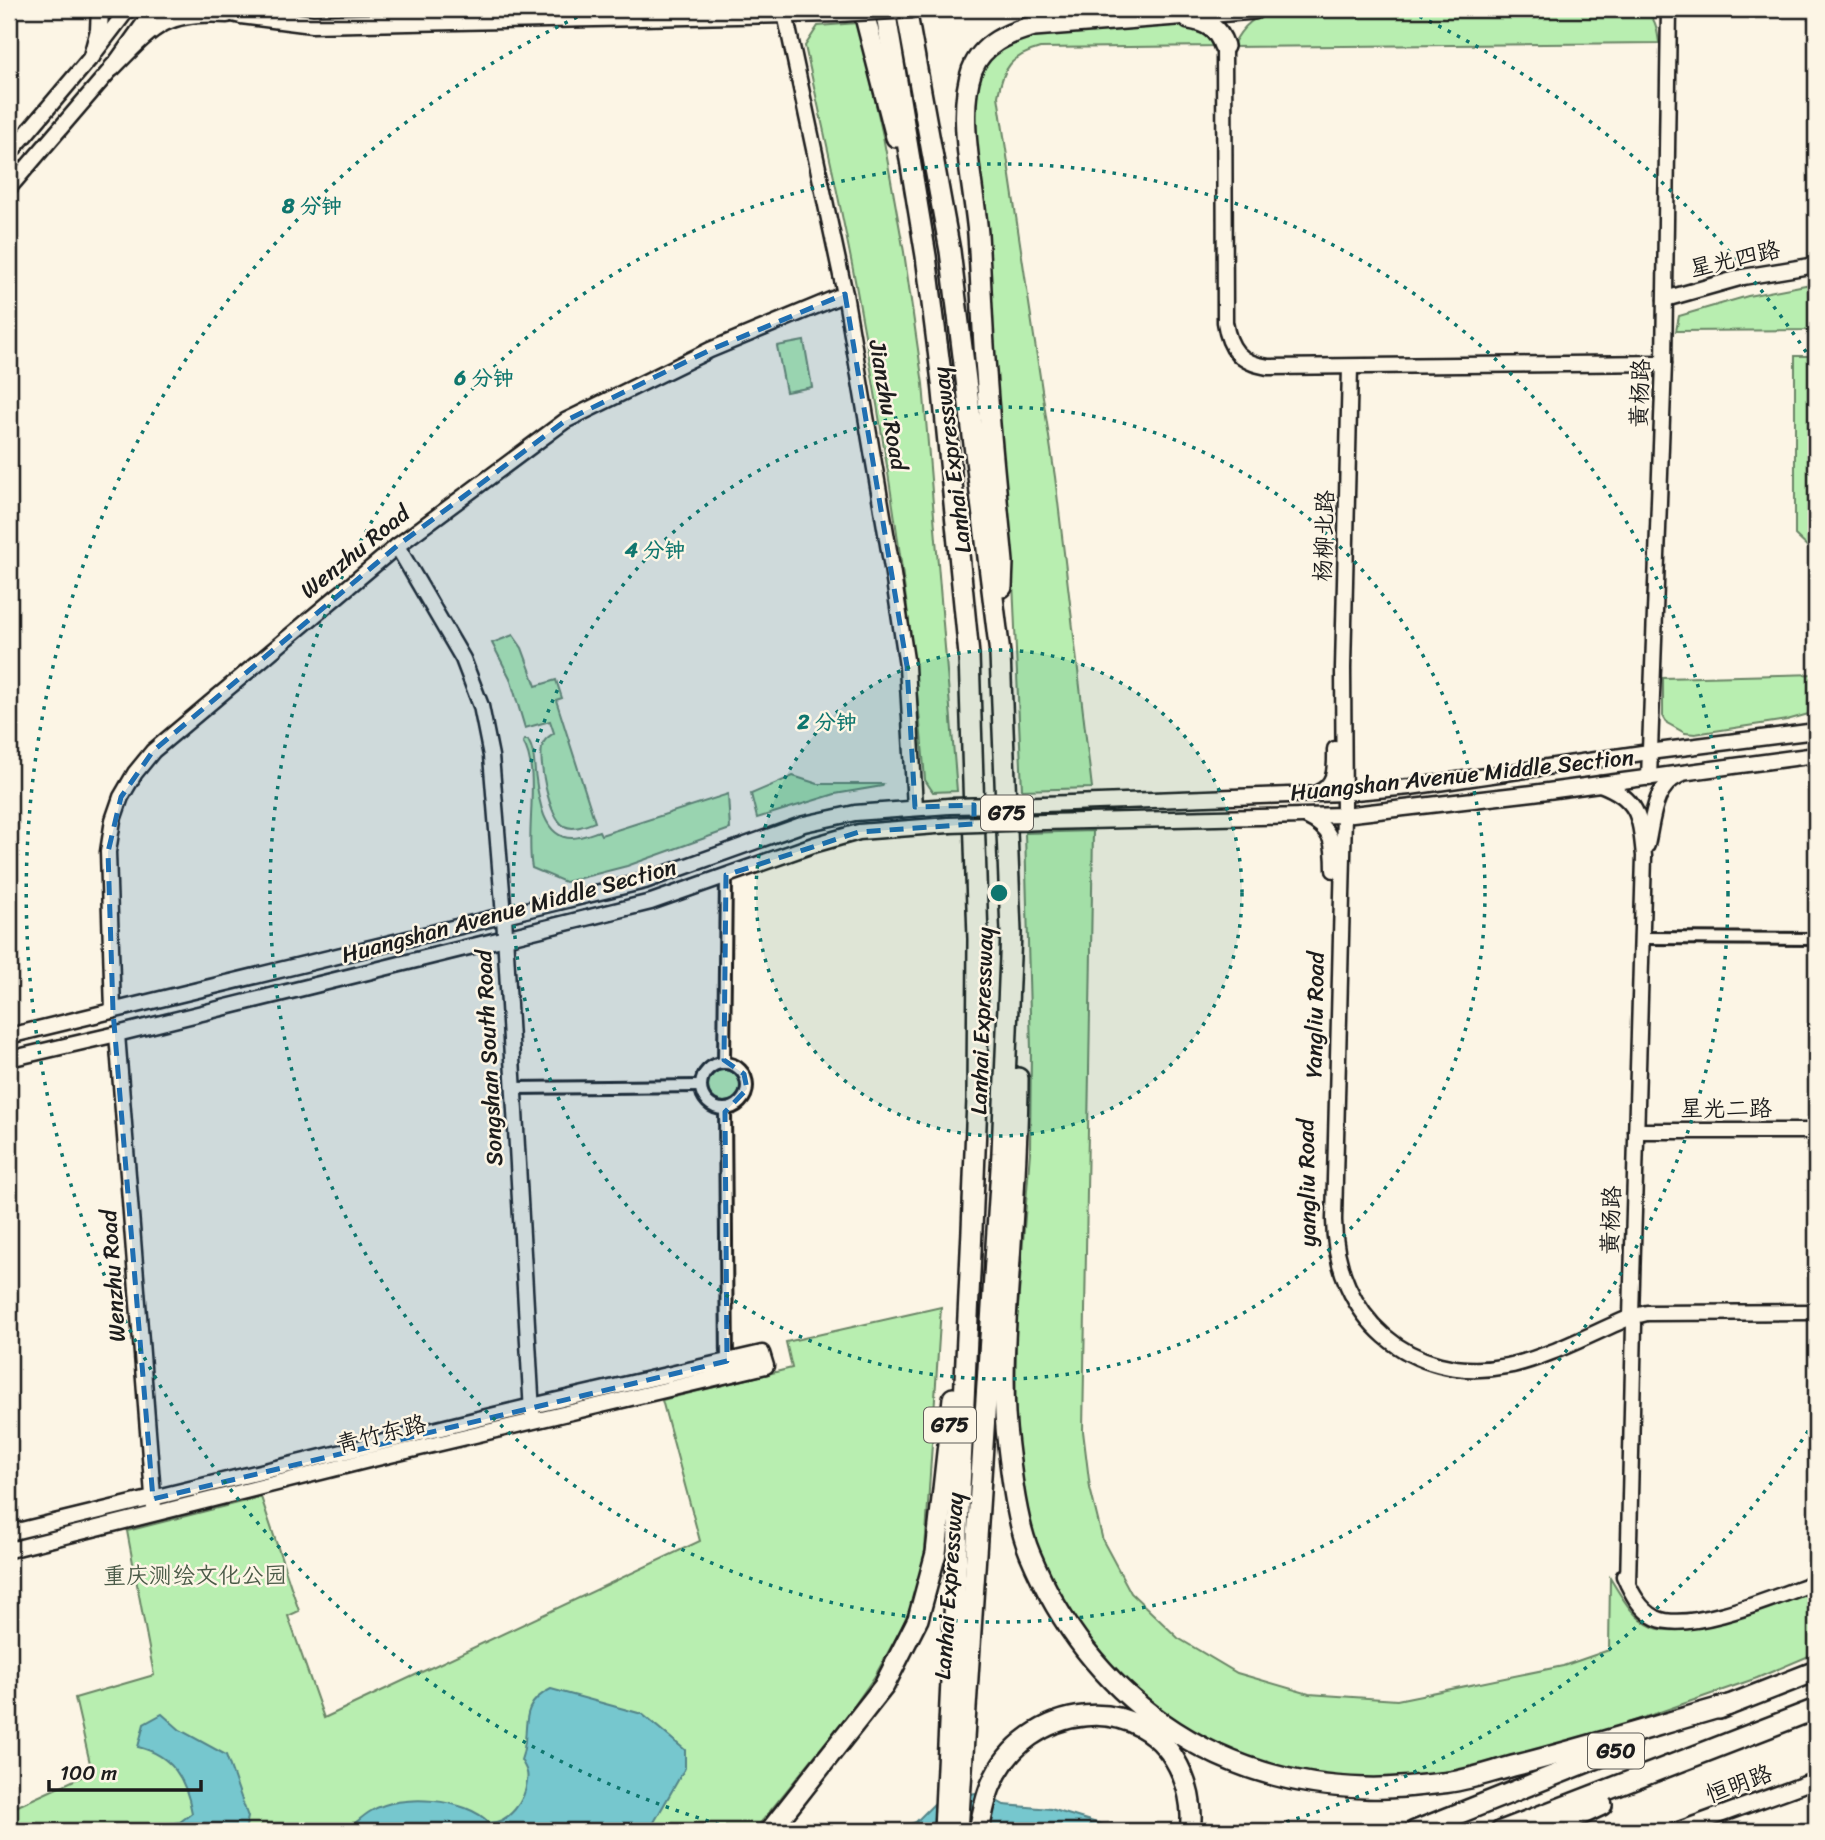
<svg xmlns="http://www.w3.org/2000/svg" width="1825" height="1840" font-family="Sriracha,'LXGW WenKai TC',sans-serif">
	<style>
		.green { fill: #b8eeb0; stroke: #6a8566; stroke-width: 2 }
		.water { fill: #76c7ce; stroke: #528387; stroke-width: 2 }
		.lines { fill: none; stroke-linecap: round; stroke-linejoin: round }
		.street-casing { stroke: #1c1c1c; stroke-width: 16 }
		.secondary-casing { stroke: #1c1c1c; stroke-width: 19 }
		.primary-casing { stroke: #1c1c1c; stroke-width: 21 }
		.highway-casing { stroke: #1c1c1c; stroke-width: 24 }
		.street { stroke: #fcf5e5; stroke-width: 10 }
		.secondary { stroke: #fcf5e5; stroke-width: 14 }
		.primary { stroke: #fcf5e5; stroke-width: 16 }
		.highway { stroke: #fcf5e5; stroke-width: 19 }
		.secondary-bridge-casing { stroke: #1c1c1c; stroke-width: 19; stroke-linecap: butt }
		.primary-bridge-casing { stroke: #1c1c1c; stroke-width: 21; stroke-linecap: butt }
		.secondary-bridge { stroke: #fcf5e5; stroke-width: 14 }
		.primary-bridge { stroke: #fcf5e5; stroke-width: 16 }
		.marked { fill: #1f6fb2; fill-opacity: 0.2; stroke: #1f6fb2; stroke-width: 5; stroke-dasharray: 14 9; stroke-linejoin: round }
		.ring { fill: none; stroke: #0f766e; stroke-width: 3.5; stroke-dasharray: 3.5 7 }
		.labels { text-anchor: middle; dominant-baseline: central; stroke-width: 5; stroke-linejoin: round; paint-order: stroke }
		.shield { fill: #fcf5e5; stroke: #5f5d58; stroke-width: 2 }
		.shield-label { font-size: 21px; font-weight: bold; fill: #1c1c1c }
		.street-label { font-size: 23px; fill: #1c1c1c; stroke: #fcf5e5 }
		.park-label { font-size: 23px; fill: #4b5b48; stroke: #fcf5e5 }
		.centre { fill: #0f766e; stroke: #fcf5e5; stroke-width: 3.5 }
		.ring-label { font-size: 21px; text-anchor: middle; font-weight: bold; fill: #0f766e; stroke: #fcf5e5; stroke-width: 5; stroke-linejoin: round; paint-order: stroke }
	</style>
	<rect width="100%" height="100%" fill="#fcf5e5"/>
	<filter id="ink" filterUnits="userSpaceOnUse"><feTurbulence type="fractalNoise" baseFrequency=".0143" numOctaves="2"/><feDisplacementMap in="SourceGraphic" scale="14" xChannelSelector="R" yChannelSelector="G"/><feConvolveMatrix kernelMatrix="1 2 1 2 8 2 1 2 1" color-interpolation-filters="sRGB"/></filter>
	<g filter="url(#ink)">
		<g class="green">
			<path d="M1279,9h362c15,7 16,19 18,34l-427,4c10,-22 24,-32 47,-38z"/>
			<path d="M858,23l25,113 21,116 19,132 34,407 -24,1 -8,-12c-13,-164 -38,-327 -68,-489 -15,-82 -34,-163 -52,-245l13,-20z"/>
			<path d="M1176,24l29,8 12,14 -177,2c-29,8 -37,20 -42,48l57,381 37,311 -70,2 -10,-232 -16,-146 -24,-319 17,-39 28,-18z"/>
			<polygon points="1816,283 1816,330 1676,331 1679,316 1748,296"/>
			<polygon points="804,341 812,387 786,392 777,346"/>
			<polygon points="1795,356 1816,356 1816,550 1811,550 1795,535"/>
			<path d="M513,635l9,13 14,38 20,-6 6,18 -6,2 39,122c-9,3 -21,9 -31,4 -15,-8 -27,-68 -21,-82 2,-6 7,-8 11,-11l-4,-12 -25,7 -15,-50 -18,-35z"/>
			<polygon points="1816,674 1816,712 1787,720 1695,734 1685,733 1667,723 1663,716 1663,678"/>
			<path d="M524,740h4c6,10 6,21 7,32 3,23 7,66 37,66 9,0 18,-4 27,-7l2,4 127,-41 2,35 -103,37 -62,16 -33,-14c-7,-35 9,-98 -9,-126z"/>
			<polygon points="793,776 818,784 883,784 882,786 835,794 757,818 751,794"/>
			<path d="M1093,831l-10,600 7,57 13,53 28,52 47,45 59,35 72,21 88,6 166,-34 46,-16 1,-72c11,18 23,41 43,49 37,15 125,-26 163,-39v65l-59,25 -177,62 -135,35 -77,5 -47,-5 -48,-10 -47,-14 -83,-51 -67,-72 -39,-81 -14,-50 -8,-54 1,-111 14,-180 1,-102 -6,-217z"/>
			<circle cx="724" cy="1086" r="16"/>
			<polygon points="941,1307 925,1550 917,1593 902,1627 875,1676 850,1712 754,1831 9,1831 9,1810 92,1772 75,1698 154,1675 127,1531 261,1497 299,1611 288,1616 324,1718 700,1541 662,1400 792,1368 786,1342"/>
		</g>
		<g class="water">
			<path d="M551,1689l91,25 43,36v18l-36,63h-304c9,-6 17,-15 26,-20 29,-18 96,-13 118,12 20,0 36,-22 38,-42 2,-8 -2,-14 -6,-21 11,-29 -6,-54 30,-71z"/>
			<path d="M162,1714l18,16 46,25 22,62 -3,14h-122l57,-9 12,-9c-6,-34 -20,-58 -54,-66l6,-23z"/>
			<polygon points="981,1792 1004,1805 1051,1809 1123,1831 893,1831 916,1822 938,1800"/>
		</g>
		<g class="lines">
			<g class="street-casing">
				<g id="street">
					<polyline points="1642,938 1816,939"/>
					<polyline points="724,1062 726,875"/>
					<circle cx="724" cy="1086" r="23"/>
					<polyline points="513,1088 701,1086"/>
					<polyline points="725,1109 727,1368"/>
				</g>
			</g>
			<g class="secondary-casing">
				<g id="secondary">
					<polyline points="784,9 845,294 892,568 907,666 915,807"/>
					<path d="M1224,46l1,276c4,27 15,41 43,45l396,-4"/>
					<polyline points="9,154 92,56 128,9"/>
					<polyline points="9,188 112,68 154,9"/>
					<polyline points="1665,299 1743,277 1816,265"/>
					<path d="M1350,367l-7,301 1,147 -10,405c1,96 76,165 173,146 38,-7 88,-34 124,-49l16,-4 169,-1"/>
					<polyline points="397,546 463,659 481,706 491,756 504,916 532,1413"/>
					<polyline points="1649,778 1664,363 1669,9"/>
					<path d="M1600,784c40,15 40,34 44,72l-13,461 3,7 -6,260"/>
					<path d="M1317,793c20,-8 18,-26 18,-44"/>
					<polyline points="1044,804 1344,793 1410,787 1649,752 1816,731"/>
					<path d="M1307,817c26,12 27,27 27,53"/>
					<polyline points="1044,822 1344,815 1533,793 1816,755"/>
					<path d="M1647,845c6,-26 6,-58 33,-70"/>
					<polyline points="113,1011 108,852 113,820 121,797 135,773 153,751 397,546 565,421 710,350 845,294"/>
					<polyline points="117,1034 154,1508"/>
					<polyline points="9,1036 645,881 804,824 855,813 949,806"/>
					<polyline points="9,1059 117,1034 651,902 813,845 859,832 949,825"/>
					<polyline points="1636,1131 1816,1131"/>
					<polyline points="9,1533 532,1406 762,1353 766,1366 369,1460 9,1550"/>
					<path d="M1624,1576c7,16 16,34 32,42 34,16 124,-23 160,-36"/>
					<polyline points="1676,1831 1816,1780"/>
				</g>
			</g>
			<g class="primary-casing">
				<g id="primary">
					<polyline points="215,9 241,15 312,24 837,13"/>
					<polyline points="92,56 99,30 100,9"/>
					<path d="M112,68c41,-42 53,-58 115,-54"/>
				</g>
			</g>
			<g class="highway-casing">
				<g id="highway">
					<polyline points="863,9 896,137"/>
					<polyline points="885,9 926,256 942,382 969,655 978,939 977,1099 972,1230 944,1831"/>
					<polyline points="906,9 950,251 1000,654 1011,932 1002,1153 958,1831"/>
					<path d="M1189,19c18,3 29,9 35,27"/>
					<path d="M1002,587l1,-25c-6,-64 -13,-127 -17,-190 -4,-46 -5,-92 -8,-138 -4,-48 -22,-119 -6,-164 10,-26 36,-37 62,-44l220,-17"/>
					<path d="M1018,1078c0,61 -4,121 -8,181 -4,62 -10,126 -2,187 4,34 9,77 22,108 59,141 180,230 335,234 25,1 52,-2 77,-5 25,-2 51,-12 75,-18 71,-18 141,-40 212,-60"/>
					<polyline points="1719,1709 1816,1671"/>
					<polyline points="770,1831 884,1686 918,1619 936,1553 953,1398"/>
					<path d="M979,1831c3,-15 6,-32 12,-46 34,-82 154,-99 191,-11 8,19 11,37 8,57"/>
					<polyline points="1415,1831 1630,1745"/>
					<polyline points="1501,1831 1816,1709"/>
					<polyline points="1546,1831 1602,1805"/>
				</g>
			</g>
			<use href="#street" class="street"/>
			<use href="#secondary" class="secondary"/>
			<use href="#primary" class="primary"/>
			<use href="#highway" class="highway"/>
			<g class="secondary-bridge-casing">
				<g id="secondary-bridge">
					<polyline points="949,806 1044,804"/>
					<polyline points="949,825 1044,822"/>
				</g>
			</g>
			<g class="primary-bridge-casing">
				<polyline id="primary-bridge" points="837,13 913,9"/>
			</g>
			<use href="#secondary-bridge" class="secondary-bridge"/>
			<use href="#primary-bridge" class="primary-bridge"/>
		</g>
	</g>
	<path class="marked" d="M845,294l62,372 8,141 59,-2v19l-115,8 -133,43 -2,185 20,14 3,15 -22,23 2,249 -574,138 -40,-488 -5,-159 13,-55 32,-46 244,-205 168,-125 145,-71z"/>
	<circle cx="999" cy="893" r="243" fill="#0f766e" fill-opacity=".12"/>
	<g class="ring">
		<circle cx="999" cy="893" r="243"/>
		<circle cx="999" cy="893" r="486"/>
		<circle cx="999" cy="893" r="729"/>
		<path d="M1814 1422A972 972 0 0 1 1259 1830M739 1830A972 972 0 0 1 588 12M1410 12A972 972 0 0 1 1814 364"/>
	</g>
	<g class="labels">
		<g class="shield">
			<rect x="981" y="795.5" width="52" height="35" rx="5"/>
			<rect x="924" y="1407.5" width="52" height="35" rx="5"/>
			<rect x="1588" y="1733.5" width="56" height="35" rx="5"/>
		</g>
		<g class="shield-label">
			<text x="1007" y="813">G75</text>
			<text x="950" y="1425">G75</text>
			<text x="1616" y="1751">G50</text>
		</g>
		<g class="street-label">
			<text transform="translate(1735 259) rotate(-13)">星光四路</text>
			<text transform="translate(1640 393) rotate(-88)">黄杨路</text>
			<text transform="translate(888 405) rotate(80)">Jianzhu Road</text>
			<text transform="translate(952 460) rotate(-97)">Lanhai Expressway</text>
			<text transform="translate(1324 536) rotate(-88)">杨柳北路</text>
			<text transform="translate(355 552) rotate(-39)">Wenzhu Road</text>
			<text transform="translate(1462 775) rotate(-6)">Huangshan Avenue Middle Section</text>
			<text transform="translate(509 911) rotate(-15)">Huangshan Avenue Middle Section</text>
			<text transform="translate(1315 1015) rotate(-89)">Yangliu Road</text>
			<text transform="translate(982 1021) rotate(-88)">Lanhai Expressway</text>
			<text transform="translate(489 1058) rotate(-93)">Songshan South Road</text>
			<text x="1726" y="1108">星光二路</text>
			<text transform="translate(1307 1183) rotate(-91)">yangliu Road</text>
			<text transform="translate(1611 1220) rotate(-88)">黄杨路</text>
			<text transform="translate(113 1276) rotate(-94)">Wenzhu Road</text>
			<text transform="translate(381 1434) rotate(-14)">青竹东路</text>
			<text transform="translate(949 1586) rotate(-86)">Lanhai Expressway</text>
			<text transform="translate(1739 1784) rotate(-20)">恒明路</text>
		</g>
		<g class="park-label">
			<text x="195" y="1575">重庆测绘文化公园</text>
		</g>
	</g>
	<circle cx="999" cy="893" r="10" class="centre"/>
	<g class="ring-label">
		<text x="312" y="213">8 分钟</text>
		<text x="484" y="385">6 分钟</text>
		<text x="655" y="557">4 分钟</text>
		<text x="827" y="729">2 分钟</text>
	</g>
	<rect width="1825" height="1840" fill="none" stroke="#fcf5e5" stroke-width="35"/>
	<rect x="18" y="18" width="1790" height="1805" fill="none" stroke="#1c1c1c" stroke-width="2.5" filter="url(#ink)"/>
	<path d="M49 1780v10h152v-10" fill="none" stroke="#1c1c1c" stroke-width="3.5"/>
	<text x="60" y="1780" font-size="21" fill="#1c1c1c" stroke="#fcf5e5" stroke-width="5" paint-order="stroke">100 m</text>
</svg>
